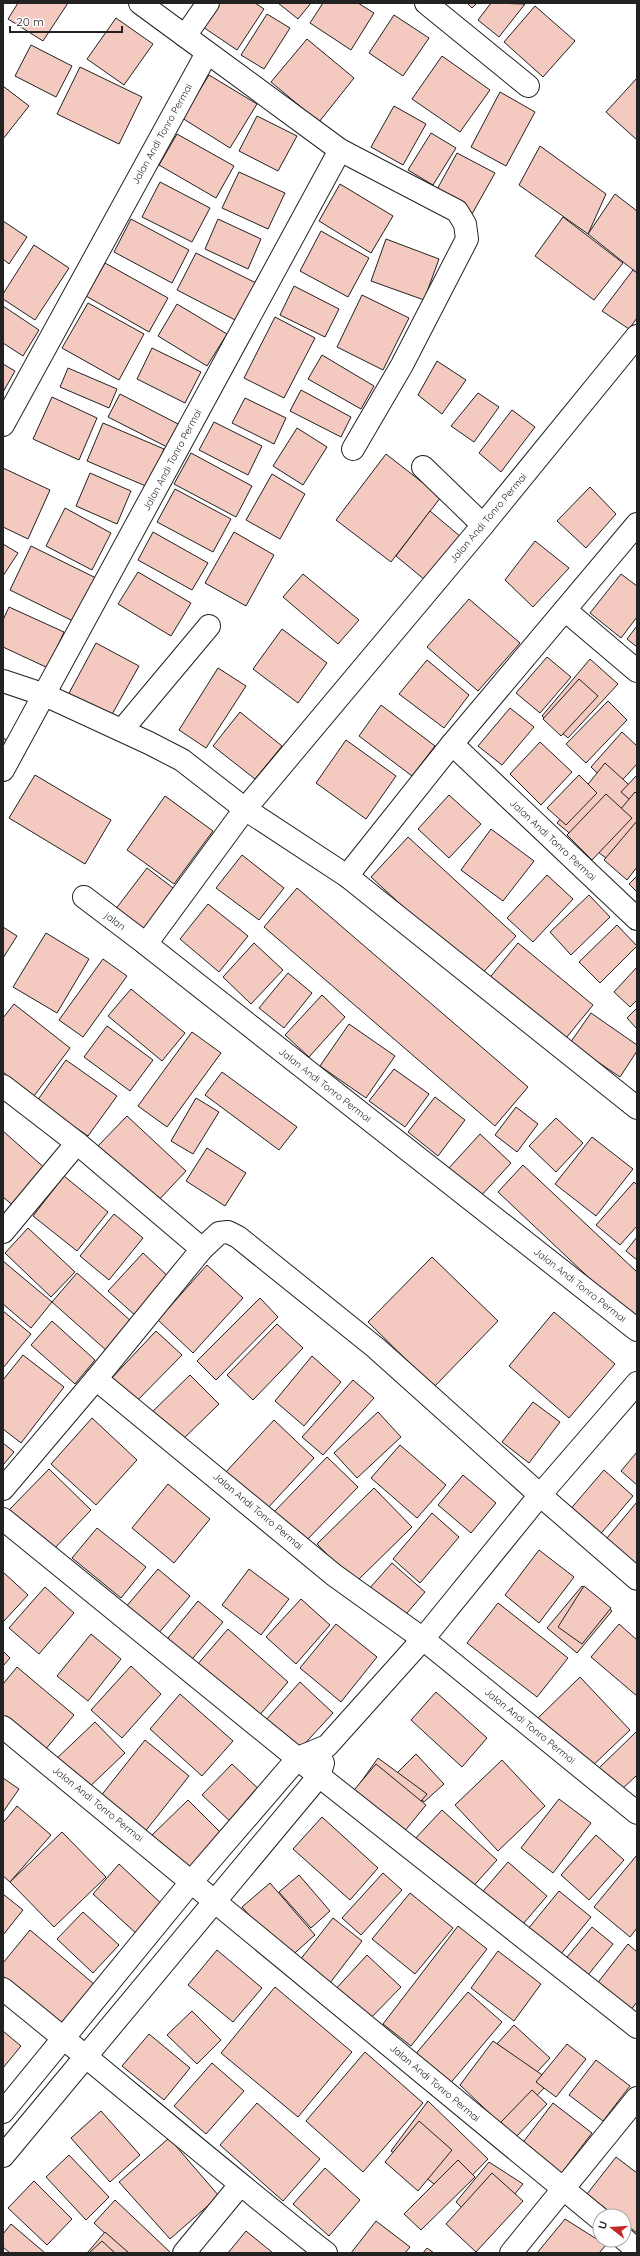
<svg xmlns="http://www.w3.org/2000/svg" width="640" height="2256" font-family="Quicksand,sans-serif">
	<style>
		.building { fill: #f3c9c0; stroke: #222 }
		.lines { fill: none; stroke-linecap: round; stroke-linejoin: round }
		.minor-casing { stroke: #222; stroke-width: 24 }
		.minor { stroke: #fff; stroke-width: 22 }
		.labels { text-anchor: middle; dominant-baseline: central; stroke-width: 3; stroke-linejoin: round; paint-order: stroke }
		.street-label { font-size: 10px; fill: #222; stroke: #fff }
	</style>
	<rect width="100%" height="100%" fill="#fff"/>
	<g class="building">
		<polygon points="18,3 68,3 43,41 8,19"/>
		<polygon points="218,3 255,3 264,9 237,50 203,27"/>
		<polygon points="278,3 311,3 298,19"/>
		<polygon points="323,3 358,3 374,13 351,50 310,23"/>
		<polygon points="467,3 477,3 472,8"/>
		<polygon points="491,3 525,4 499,37 478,20"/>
		<polygon points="535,6 575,41 543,77 504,42"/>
		<polygon points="267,14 290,28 264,69 241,55"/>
		<polygon points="394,15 429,38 403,76 369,53"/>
		<polygon points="116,18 153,44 124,85 87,59"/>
		<polygon points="307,39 354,78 319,122 271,82"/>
		<polygon points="31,45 72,66 56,97 15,76"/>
		<polygon points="442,56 490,90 460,132 412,99"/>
		<polygon points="80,67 142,97 119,144 57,114"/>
		<polygon points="209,75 257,104 230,148 182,118"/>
		<polygon points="637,78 637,140 606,112"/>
		<polygon points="3,86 29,106 3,139"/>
		<polygon points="500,92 535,112 506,166 471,147"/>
		<polygon points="394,106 426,124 403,165 371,147"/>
		<polygon points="257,116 297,136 278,171 239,151"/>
		<polygon points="431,133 456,148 433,185 408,170"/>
		<polygon points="177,134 234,166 216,198 159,165"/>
		<polygon points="540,146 606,194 588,234 519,185"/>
		<polygon points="457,153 495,173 472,214 435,193"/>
		<polygon points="239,172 285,193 268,229 222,208"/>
		<polygon points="160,182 210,208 192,242 142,217"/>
		<polygon points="340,184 393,216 371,253 319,221"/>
		<polygon points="615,194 637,211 637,273 588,234"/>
		<polygon points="563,217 623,263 594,300 535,256"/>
		<polygon points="131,219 189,250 172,283 114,252"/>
		<polygon points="218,219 261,239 248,269 205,249"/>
		<polygon points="3,221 27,237 9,264 3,259"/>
		<polygon points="321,231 369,258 348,297 300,271"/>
		<polygon points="386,239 439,259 424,300 371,281"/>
		<polygon points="34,245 69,268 35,320 3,299 3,294"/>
		<polygon points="196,253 256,283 237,321 177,290"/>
		<polygon points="105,263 168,298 149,332 86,296"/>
		<polygon points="633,270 637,273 637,318 629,329 602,311"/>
		<polygon points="294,286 339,309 325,337 280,315"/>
		<polygon points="362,295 409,318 383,370 337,347"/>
		<polygon points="88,303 144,334 119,380 62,348"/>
		<polygon points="177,304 227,334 207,366 158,336"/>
		<polygon points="3,306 39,330 23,356 3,343"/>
		<polygon points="275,317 315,338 284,398 244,378"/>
		<polygon points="152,348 201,372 185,403 137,379"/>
		<polygon points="322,355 374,386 361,409 308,379"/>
		<polygon points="437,361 466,380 442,414 418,395"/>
		<polygon points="3,364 15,371 3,392"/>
		<polygon points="68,368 117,389 109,408 60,387"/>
		<polygon points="301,390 351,417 341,437 290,411"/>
		<polygon points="478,393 499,407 474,442 451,426"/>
		<polygon points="120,394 182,426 171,449 108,417"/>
		<polygon points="52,397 97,418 79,460 33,439"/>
		<polygon points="245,398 286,418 274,444 232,423"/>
		<polygon points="512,410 535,427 501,472 479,453"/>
		<polygon points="214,422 262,446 248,475 199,450"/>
		<polygon points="103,423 164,449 148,487 87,461"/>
		<polygon points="297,428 327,447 303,485 273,466"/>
		<polygon points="191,453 252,486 236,517 174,484"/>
		<polygon points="386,454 441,497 391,562 336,520"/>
		<polygon points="3,468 50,490 28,539 3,527"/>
		<polygon points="90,473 131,491 117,524 76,506"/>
		<polygon points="272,474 305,494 280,539 246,520"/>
		<polygon points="590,487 616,514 586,548 557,521"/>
		<polygon points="175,489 231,519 213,552 157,522"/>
		<polygon points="65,508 111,533 92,570 46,546"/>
		<polygon points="430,511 461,537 425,580 396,556"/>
		<polygon points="153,532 208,563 192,590 138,560"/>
		<polygon points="234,532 274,555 246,606 205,583"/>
		<polygon points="535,541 569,568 533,607 505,580"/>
		<polygon points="3,544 18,553 3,576"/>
		<polygon points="31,546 98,579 77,623 10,590"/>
		<polygon points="138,572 191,603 171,636 118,604"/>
		<polygon points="303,574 359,620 338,644 283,597"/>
		<polygon points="621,574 637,586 637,617 621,638 590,613"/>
		<polygon points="469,599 520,643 478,691 427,647"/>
		<polygon points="9,607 64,632 48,668 3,647 3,620"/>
		<polygon points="637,626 637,647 627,639"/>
		<polygon points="282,629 327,663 298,703 253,669"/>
		<polygon points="96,643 139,666 110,718 68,695"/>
		<polygon points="547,657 571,677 540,713 516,693"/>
		<polygon points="590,659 618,684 568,738 542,716"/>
		<polygon points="427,660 469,695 444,728 399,694"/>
		<polygon points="218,668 246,686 206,748 179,730"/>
		<polygon points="579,679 598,696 561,736 543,719"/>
		<polygon points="608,701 627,720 586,763 566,744"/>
		<polygon points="381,705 435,746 412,776 359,736"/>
		<polygon points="510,708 534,727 502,765 478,746"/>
		<polygon points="240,712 282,746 255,779 213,746"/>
		<polygon points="622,732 637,746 637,764 614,789 591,767"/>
		<polygon points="3,738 9,741 3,752"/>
		<polygon points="346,740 396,776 366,819 316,783"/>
		<polygon points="540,742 572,772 541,805 510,774"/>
		<polygon points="605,763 637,792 637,797 589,849 557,823"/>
		<polygon points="35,775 111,820 85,864 9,818"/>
		<polygon points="579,775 597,793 566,825 547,808"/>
		<polygon points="637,775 637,806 621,792"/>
		<polygon points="635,792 637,794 637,852 623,871 590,846"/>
		<polygon points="606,794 632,818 592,860 567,835"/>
		<polygon points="449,795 481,824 449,858 418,829"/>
		<polygon points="165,796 213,831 174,884 127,850"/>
		<polygon points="637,821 637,867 627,880 604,860"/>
		<polygon points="491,829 534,861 503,901 461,870"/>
		<polygon points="408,837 516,936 479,977 371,877"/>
		<polygon points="242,855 284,888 259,920 216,888"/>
		<polygon points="147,868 177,891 145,933 115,910"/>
		<polygon points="547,875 573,899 533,942 507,918"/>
		<polygon points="637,876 637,892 629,884"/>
		<polygon points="297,888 528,1087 495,1126 264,927"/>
		<polygon points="589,895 610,917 571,955 550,932"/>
		<polygon points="208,904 248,936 219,972 180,939"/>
		<polygon points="617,925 637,946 600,983 579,962"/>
		<polygon points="3,927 17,936 3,958"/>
		<polygon points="46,933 89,959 57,1013 13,987"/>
		<polygon points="254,943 283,970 251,1004 223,977"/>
		<polygon points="518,943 593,1005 562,1043 487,981"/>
		<polygon points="103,959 127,976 83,1037 59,1020"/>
		<polygon points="637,967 637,1000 630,1007 614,992"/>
		<polygon points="288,973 312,993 284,1028 259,1008"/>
		<polygon points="131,989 185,1033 162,1061 108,1016"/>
		<polygon points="322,995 345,1017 309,1057 285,1035"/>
		<polygon points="14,1004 70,1048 34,1096 3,1072 3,1018"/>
		<polygon points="637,1008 637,1029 627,1018"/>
		<polygon points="591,1013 637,1045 637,1051 620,1077 570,1043"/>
		<polygon points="349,1024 395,1056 366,1098 320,1066"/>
		<polygon points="107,1026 153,1060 130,1091 84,1057"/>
		<polygon points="192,1032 221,1053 167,1127 138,1106"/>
		<polygon points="66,1060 117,1096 88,1136 37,1101"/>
		<polygon points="394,1069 429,1094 405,1127 369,1101"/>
		<polygon points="222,1072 297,1127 279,1150 205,1095"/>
		<polygon points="435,1097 465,1120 438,1156 408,1132"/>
		<polygon points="196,1098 219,1112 193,1154 171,1141"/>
		<polygon points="516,1107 538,1124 517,1152 495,1135"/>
		<polygon points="127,1116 186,1171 156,1203 97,1147"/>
		<polygon points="556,1118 583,1143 556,1172 529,1146"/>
		<polygon points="3,1131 48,1171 16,1208 3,1197"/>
		<polygon points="480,1134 511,1163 479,1198 448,1169"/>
		<polygon points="592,1137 633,1169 596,1216 555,1184"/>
		<polygon points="207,1148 246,1173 225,1206 186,1181"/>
		<polygon points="523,1165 637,1272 637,1323 498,1192"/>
		<polygon points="64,1176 108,1212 77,1251 33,1216"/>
		<polygon points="634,1182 637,1185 637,1226 620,1245 596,1225"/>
		<polygon points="114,1214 143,1238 109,1280 80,1256"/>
		<polygon points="28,1228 75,1272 51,1297 5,1253"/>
		<polygon points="637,1237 637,1260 626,1251"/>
		<polygon points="143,1253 171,1279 137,1317 108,1291"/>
		<polygon points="432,1257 498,1321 434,1387 368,1322"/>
		<polygon points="3,1261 52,1302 31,1328 3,1304"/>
		<polygon points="207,1265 243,1298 193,1353 158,1320"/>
		<polygon points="77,1273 132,1322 107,1351 52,1302"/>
		<polygon points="260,1298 278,1317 216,1380 197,1361"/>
		<polygon points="3,1311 31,1334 3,1368"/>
		<polygon points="554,1312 615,1364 569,1418 509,1366"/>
		<polygon points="52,1321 95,1360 75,1384 31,1345"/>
		<polygon points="277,1324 303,1348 253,1400 227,1375"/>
		<polygon points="156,1331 182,1355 133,1405 109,1381"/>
		<polygon points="23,1355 64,1387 21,1443 3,1429 3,1380"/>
		<polygon points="312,1356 341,1382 304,1426 275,1401"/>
		<polygon points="190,1375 219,1404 179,1443 150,1414"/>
		<polygon points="353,1380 374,1398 323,1455 302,1437"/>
		<polygon points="533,1402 560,1422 529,1463 502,1442"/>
		<polygon points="378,1412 401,1437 357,1478 334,1453"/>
		<polygon points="92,1418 137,1460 96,1505 51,1464"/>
		<polygon points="274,1420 314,1458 265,1511 225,1473"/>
		<polygon points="3,1443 14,1452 3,1465"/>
		<polygon points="400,1445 446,1485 417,1518 371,1478"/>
		<polygon points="637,1452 637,1485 621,1471"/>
		<polygon points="327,1457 358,1487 304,1543 273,1513"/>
		<polygon points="49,1469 91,1510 52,1551 9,1510"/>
		<polygon points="604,1470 633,1496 597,1538 568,1512"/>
		<polygon points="463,1475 496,1503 471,1533 438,1505"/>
		<polygon points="168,1484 210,1519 174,1563 132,1528"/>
		<polygon points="374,1488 412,1527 355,1583 317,1544"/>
		<polygon points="637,1502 637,1573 602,1544"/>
		<polygon points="432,1513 459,1537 420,1583 393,1559"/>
		<polygon points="97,1528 146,1567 121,1598 72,1558"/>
		<polygon points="539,1550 574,1577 539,1623 505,1595"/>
		<polygon points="392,1563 425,1592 402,1619 368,1590"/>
		<polygon points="158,1569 190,1596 157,1635 125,1608"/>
		<polygon points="249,1569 289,1599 261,1635 222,1605"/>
		<polygon points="3,1572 28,1595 3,1622"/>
		<polygon points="582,1586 612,1611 577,1653 547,1628"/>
		<polygon points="584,1586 611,1608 582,1644 558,1627"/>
		<polygon points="45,1587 74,1613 39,1654 9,1628"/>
		<polygon points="301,1599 330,1625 296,1664 266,1637"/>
		<polygon points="198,1601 223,1622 188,1664 164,1643"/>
		<polygon points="498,1603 568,1658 537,1697 467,1643"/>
		<polygon points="336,1624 377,1657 341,1702 300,1668"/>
		<polygon points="619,1624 637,1640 637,1696 591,1657"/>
		<polygon points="228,1629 288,1682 257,1718 197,1665"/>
		<polygon points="91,1634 121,1659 88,1701 57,1676"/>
		<polygon points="3,1651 10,1658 3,1666"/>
		<polygon points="131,1666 161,1694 122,1738 91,1710"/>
		<polygon points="17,1667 74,1715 40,1756 3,1725 3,1684"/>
		<polygon points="580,1677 630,1730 587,1771 538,1718"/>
		<polygon points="300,1682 333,1713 298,1751 265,1721"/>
		<polygon points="436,1692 487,1738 462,1767 411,1720"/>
		<polygon points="180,1694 233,1741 202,1776 150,1729"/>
		<polygon points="95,1722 125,1753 84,1792 54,1761"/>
		<polygon points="637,1731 637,1775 620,1791 598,1769"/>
		<polygon points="145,1740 189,1776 144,1833 100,1797"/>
		<polygon points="416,1754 444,1784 424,1802 397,1773"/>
		<polygon points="378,1758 427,1794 393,1835 353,1793"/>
		<polygon points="502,1760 545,1806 498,1851 455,1805"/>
		<polygon points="232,1764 263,1793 233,1824 202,1795"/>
		<polygon points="376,1764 426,1805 399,1838 349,1796"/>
		<polygon points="3,1778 19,1789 3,1812"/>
		<polygon points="559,1799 591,1823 553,1873 521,1848"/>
		<polygon points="188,1800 222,1834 185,1871 151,1836"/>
		<polygon points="17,1806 51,1835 10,1882 3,1876 3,1823"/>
		<polygon points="442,1810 497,1860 468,1892 413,1841"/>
		<polygon points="322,1817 378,1868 350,1900 293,1849"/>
		<polygon points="62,1832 106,1877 54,1927 10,1882"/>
		<polygon points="596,1835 624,1860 589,1900 561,1875"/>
		<polygon points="637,1855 637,1928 630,1937 594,1907"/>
		<polygon points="508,1862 547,1896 517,1931 478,1897"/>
		<polygon points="119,1864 164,1906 138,1935 93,1894"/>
		<polygon points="383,1873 402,1890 361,1935 342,1918"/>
		<polygon points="299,1875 330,1911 311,1928 279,1892"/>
		<polygon points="270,1883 315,1935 288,1959 242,1907"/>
		<polygon points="559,1891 591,1917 560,1955 528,1929"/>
		<polygon points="410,1893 453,1928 415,1974 372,1939"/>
		<polygon points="3,1894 23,1910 3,1935"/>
		<polygon points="83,1912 119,1945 93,1973 57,1939"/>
		<polygon points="333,1918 362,1941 330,1983 300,1960"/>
		<polygon points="458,1926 487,1949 411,2046 383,2024"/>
		<polygon points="592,1927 613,1944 584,1980 563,1962"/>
		<polygon points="30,1930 101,1990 66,2031 3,1976 3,1963"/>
		<polygon points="628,1944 637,1952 637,2002 630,2011 596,1985"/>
		<polygon points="217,1950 262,1988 233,2022 188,1985"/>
		<polygon points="498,1951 541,1984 514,2021 471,1988"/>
		<polygon points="367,1955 401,1987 366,2023 333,1992"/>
		<polygon points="275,1987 352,2052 298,2117 221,2053"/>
		<polygon points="468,1992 502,2022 448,2086 414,2056"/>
		<polygon points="192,2011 221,2040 197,2064 167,2035"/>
		<polygon points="514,2025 550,2058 496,2117 461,2084"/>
		<polygon points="3,2031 21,2046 3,2068"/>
		<polygon points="149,2034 190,2068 164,2100 122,2066"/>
		<polygon points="493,2041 551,2081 505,2128 460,2085"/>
		<polygon points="567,2044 586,2059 556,2097 536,2082"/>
		<polygon points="365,2052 423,2103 363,2172 306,2121"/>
		<polygon points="596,2060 630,2086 603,2121 569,2095"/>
		<polygon points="212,2063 244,2091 206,2134 174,2106"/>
		<polygon points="532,2090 547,2104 516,2137 501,2122"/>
		<polygon points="428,2101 488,2159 451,2197 391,2151"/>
		<polygon points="257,2103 320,2159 283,2201 220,2145"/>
		<polygon points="553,2103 592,2133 560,2175 521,2145"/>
		<polygon points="101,2111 140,2155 110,2182 71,2138"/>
		<polygon points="419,2121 452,2150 418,2191 385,2162"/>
		<polygon points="169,2138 219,2196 170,2239 119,2182"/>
		<polygon points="69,2155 109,2197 86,2220 46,2177"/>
		<polygon points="616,2157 637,2173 637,2233 624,2223 624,2216 615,2216 587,2194"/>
		<polygon points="458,2160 475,2177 421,2230 404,2214"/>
		<polygon points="489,2162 523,2184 485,2230 456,2202"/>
		<polygon points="325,2168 360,2200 329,2236 293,2204"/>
		<polygon points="492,2173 523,2201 476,2252 446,2224"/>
		<polygon points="34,2181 72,2219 47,2245 8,2208"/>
		<polygon points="115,2200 171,2253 126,2253 94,2223"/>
		<polygon points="565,2219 606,2245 599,2253 537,2253"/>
		<polygon points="376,2221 410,2247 405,2253 351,2253"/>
		<polygon points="11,2224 45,2253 10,2253 3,2247 3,2234"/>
		<polygon points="246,2231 273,2253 228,2253"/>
		<polygon points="105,2232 129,2253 87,2253"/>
		<polygon points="102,2241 115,2253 89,2253"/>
		<polygon points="427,2248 434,2253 423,2253"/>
	</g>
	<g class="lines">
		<g class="minor-casing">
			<g id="minor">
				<polyline points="140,3 185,36"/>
				<polyline points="208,3 185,36 340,150 457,211 465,224 467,239 402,365 353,449"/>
				<polyline points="426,3 528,86"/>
				<polyline points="637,336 483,525 245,809 146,944 637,1330"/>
				<polyline points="3,425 207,53"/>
				<polyline points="423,467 483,525"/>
				<polyline points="565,610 637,671"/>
				<polyline points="3,681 45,695 149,743 182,760 245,809 347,876 637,1108"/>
				<polyline points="122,730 209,626"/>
				<polyline points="452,744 637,919"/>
				<polyline points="3,770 340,150"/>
				<polyline points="347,876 452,744 637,524"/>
				<polyline points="84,897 146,944"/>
				<polyline points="3,1086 77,1143 202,1249"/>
				<polyline points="3,1232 77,1143"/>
				<polyline points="96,1379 334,1575 423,1639 637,1813"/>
				<polyline points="3,1489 96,1379 202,1249 219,1233 228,1232 238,1237 376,1348 540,1495 637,1579"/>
				<polyline points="3,1519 319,1776 637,2027"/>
				<polyline points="3,1727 600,2219"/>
				<path d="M3,1989c108,87 214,178 323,264"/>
				<polyline points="3,2112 192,1881 298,1758 327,1746 423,1639 540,1495 637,1383"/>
				<polyline points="3,2156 319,1776 323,1763"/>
				<polyline points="624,2239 637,2250"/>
				<polyline points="184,2253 240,2185"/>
				<polyline points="511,2253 637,2098"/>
			</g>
		</g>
		<use href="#minor" class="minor"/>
	</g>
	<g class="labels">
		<g class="street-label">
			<text transform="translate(162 134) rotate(-61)">Jalan Andi Tonro Permai</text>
			<text transform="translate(172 460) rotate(-62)">Jalan Andi Tonro Permai</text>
			<text transform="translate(488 518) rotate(-50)">Jalan Andi Tonro Permai</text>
			<text transform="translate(553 840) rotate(43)">Jalan Andi Tonro Permai</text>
			<text transform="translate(115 921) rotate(37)">jalan</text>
			<text transform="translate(325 1085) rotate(38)">Jalan Andi Tonro Permai</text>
			<text transform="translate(580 1285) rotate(38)">Jalan Andi Tonro Permai</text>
			<text transform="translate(258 1511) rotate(40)">Jalan Andi Tonro Permai</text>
			<text transform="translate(530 1726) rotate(39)">Jalan Andi Tonro Permai</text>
			<text transform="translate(98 1804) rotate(39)">Jalan Andi Tonro Permai</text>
			<text transform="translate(435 2083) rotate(40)">Jalan Andi Tonro Permai</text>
		</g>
	</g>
	<rect width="640" height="2256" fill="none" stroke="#222222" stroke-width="8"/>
	<g transform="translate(612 2228) rotate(287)"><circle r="19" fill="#ffffff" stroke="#a7a7a7"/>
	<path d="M0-3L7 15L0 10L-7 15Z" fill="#c62828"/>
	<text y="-6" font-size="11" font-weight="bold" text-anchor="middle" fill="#222222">U</text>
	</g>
	<path d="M10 26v6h112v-6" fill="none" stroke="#222222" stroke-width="2"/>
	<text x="16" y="26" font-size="12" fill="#222222" stroke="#ffffff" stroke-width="3" paint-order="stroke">20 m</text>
</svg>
